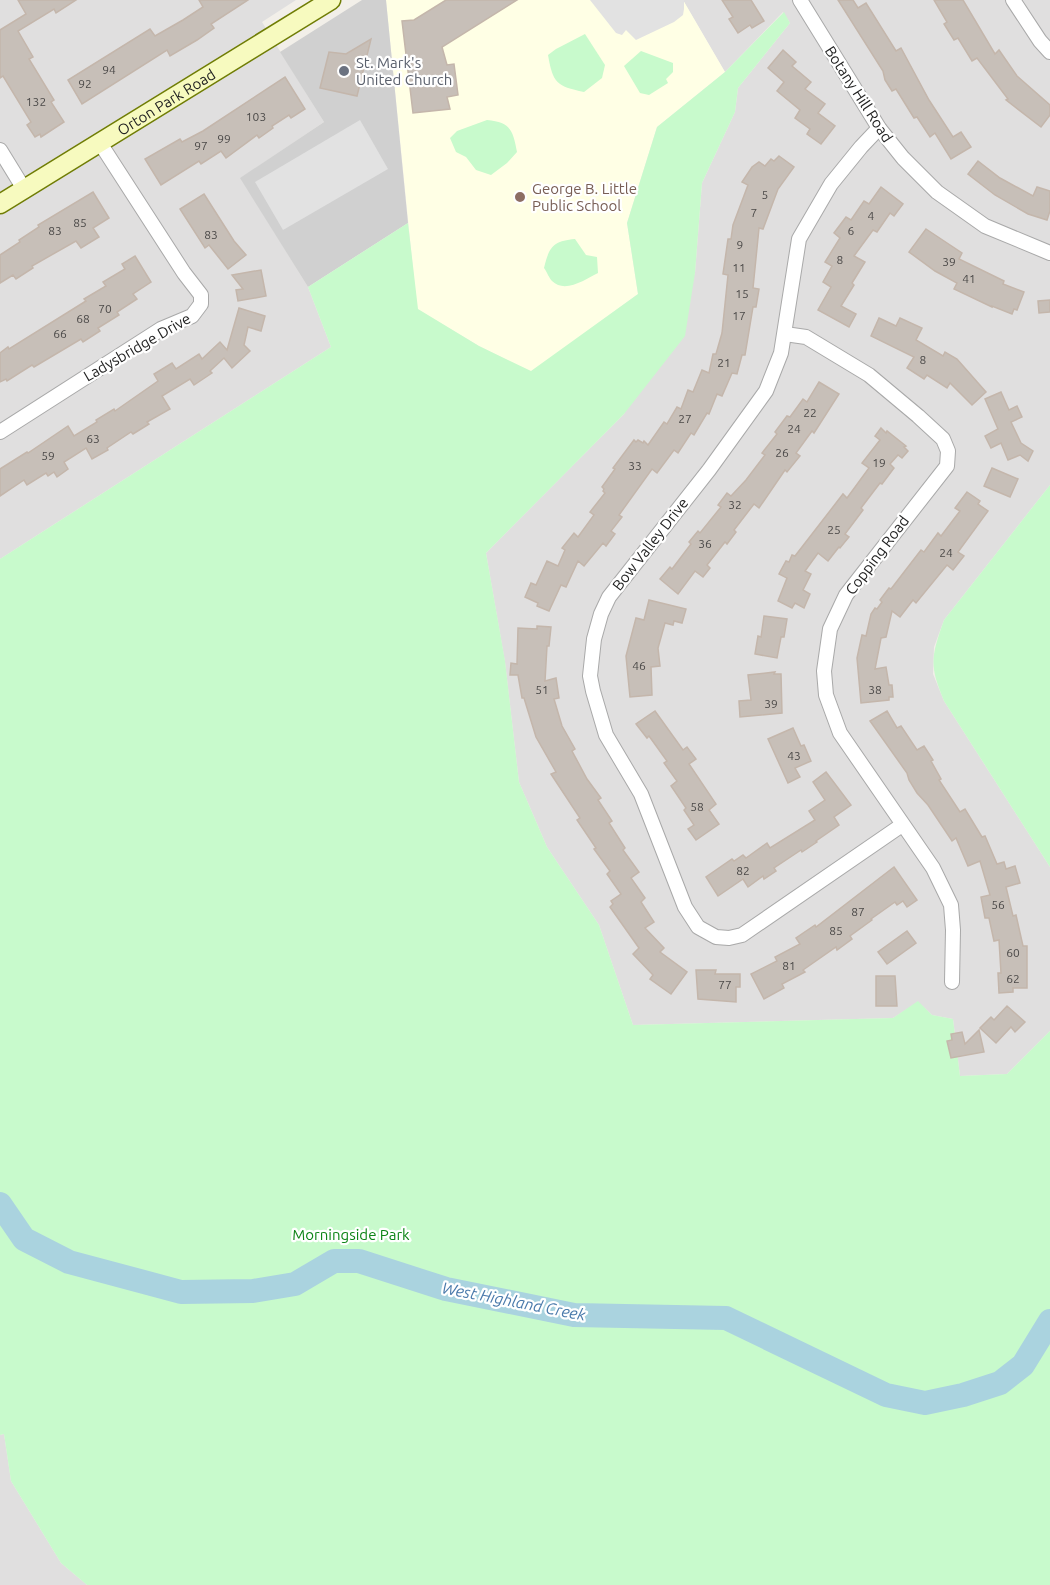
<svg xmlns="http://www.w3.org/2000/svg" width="1050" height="1585" font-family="Ubuntu,sans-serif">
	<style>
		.residential { fill: #e0dfdf }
		.education { fill: #ffffe5 }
		.religious { fill: #d0d0d0 }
		.park { fill: #c8facc }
		.parking { fill: #e2e2e2 }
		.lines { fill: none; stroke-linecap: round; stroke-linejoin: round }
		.river { stroke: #aad3df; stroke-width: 24 }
		.building { fill: #c7bfb8; stroke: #c4b6ab; stroke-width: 1.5 }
		.street-casing { stroke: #a9a9a9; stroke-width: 16 }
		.secondary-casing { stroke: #707d05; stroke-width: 21 }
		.street { stroke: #fff; stroke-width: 14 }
		.secondary { stroke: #f7fabf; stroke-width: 18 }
		.worship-dot { fill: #6b7280; stroke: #fff; stroke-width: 2 }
		.education-dot { fill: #8d6e63; stroke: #fff; stroke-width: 2 }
		.labels { text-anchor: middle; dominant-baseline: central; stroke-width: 4.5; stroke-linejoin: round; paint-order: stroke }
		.number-label { font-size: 12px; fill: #4b4948 }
		.worship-label { font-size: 15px; fill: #5b616d; stroke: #fff; text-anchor: start }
		.street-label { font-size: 15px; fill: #222; stroke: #fff }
		.education-label { font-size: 15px; fill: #785e54; stroke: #fff; text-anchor: start }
		.park-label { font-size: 15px; fill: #0c8416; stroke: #fff }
		.water-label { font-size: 16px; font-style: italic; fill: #4a7aab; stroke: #fff }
	</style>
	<rect width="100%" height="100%" fill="#f2efe9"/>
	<g class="residential">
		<polygon points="0,0 296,0 262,22 324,122 241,178 308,287 331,347 0,559"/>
		<polygon points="683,0 1050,0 1050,485 944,620 934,647 933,674 944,701 1050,867 1050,1031 1007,1074 960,1076 953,1019 932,1015 918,1002 893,1018 633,1025 599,925 547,847 519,782 505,662 486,553 624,414 695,273 702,183 735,112 738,88 790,23 783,12 725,72"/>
		<polygon points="4,1434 11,1481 61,1563 87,1585 0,1585 0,1435"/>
	</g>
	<polygon class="education" points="386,0 683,0 725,72 657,127 627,223 638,294 531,372 479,346 417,309"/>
	<polygon class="religious" points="362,0 386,0 408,223 308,287 240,178 324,122 280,52"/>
	<g class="park">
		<polygon points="784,12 790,23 738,88 735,112 702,183 695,273 685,336 624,414 486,553 505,661 519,782 547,847 599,925 633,1025 893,1018 918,1001 932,1015 953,1019 960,1076 1007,1074 1050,1031 1050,1585 87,1585 61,1563 11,1481 4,1434 0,1435 0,559 331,347 308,287 408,223 418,309 479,346 531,371 638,294 627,223 657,127 725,72"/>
		<path d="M585,34l20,31 -3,13 -18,14c-28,-6 -31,-9 -36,-37l8,-6z"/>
		<polygon points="641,51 673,63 673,72 666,79 668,83 649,95 640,93 624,66"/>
		<path d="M487,120c23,2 26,10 30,32l-10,11 -16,12 -15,-5 -10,-13 -10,-5 -6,-14 7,-7z"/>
		<path d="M575,239l11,16 11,2 1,16c-12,6 -33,21 -46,8 -3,-3 -5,-9 -8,-13 5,-21 9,-27 31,-29z"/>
		<path d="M1050,485v382l-106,-166c-15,-36 -13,-44 0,-81z"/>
	</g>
	<g class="parking">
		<polygon points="590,0 684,0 684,9 683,15 674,22 636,40 626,30 622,35 616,33"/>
		<polygon points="360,120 388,169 283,230 255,182"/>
	</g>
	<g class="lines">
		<polyline class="river" points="0,1204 24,1239 69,1262 181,1292 253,1291 295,1284 334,1261 359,1261 446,1289 574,1315 726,1318 886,1395 925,1403 963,1395 1000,1383 1023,1365 1050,1321"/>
	</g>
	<g class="building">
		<polygon points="18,0 76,0 56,13 54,9 18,31 33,57 29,59 54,100 51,102 64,122 41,137 40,134 35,137 27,125 31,122 3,76 0,78 0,30 26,14"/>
		<polygon points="199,0 248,0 211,24 214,28 197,40 170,56 167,50 82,104 68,80 150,29 155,36 183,20 203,7"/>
		<polygon points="446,0 517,0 442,47 447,65 454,64 458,95 447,97 450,109 413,113 402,21 414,20"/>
		<polygon points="722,0 751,0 764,21 752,28 750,25 738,33 729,19 733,17"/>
		<polygon points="838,0 853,0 858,8 866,3 896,51 901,48 929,100 953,137 961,132 971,147 951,159 935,133 930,137 917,117 914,118 896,89 892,91 885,80 883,71"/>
		<polygon points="934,0 963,0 995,54 999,50 1017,76 1050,105 1050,115 1041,127 1006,100 1008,99 977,58 972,61 958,38 954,40 944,24 947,22"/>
		<polygon points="371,39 357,96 320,88 329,52 346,54"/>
		<polygon points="783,50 796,62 792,66 811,82 805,89 825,104 818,113 835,126 821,144 807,134 810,129 795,118 800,110 777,91 784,82 768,68"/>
		<polygon points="285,77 305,109 291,118 289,115 272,126 273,128 259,138 257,135 226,158 221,151 201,164 199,161 161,185 145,159 180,139 182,142 203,131"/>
		<polygon points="779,156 794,167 778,189 763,229 759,228 753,288 759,289 756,307 753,307 745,355 742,355 737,374 732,373 722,396 717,394 709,414 707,413 694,435 691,433 678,453 674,450 657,473 652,469 619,515 622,517 611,531 615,534 606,546 603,543 584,566 578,561 566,587 561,585 549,611 537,606 538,603 525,597 531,583 536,585 547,561 558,566 565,550 562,548 574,533 578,537 594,515 590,512 605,493 603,491 604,489 602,487 615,469 613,468 634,440 636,442 638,440 643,443 644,441 648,445 664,422 667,424 677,407 681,409 688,390 693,392 702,370 709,373 713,354 716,354 722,333 728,275 723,274 728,239 731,239 733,225 748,185 742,182 752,167 759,162 765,166 771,159 774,161"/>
		<polygon points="978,161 1000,178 1033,196 1037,187 1050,191 1050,211 1047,220 1028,214 995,195 968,174"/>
		<polygon points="881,187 903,204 894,216 890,213 877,232 873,230 854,256 865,262 852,283 854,285 841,306 856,314 849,327 818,310 831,287 823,282 832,266 825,262 840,238 834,233 846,217 851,220 864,201 869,204"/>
		<polygon points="93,192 109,218 93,228 99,237 81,248 76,241 32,266 33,268 16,279 13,275 0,283 0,255 20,242 19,240 39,227 38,225"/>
		<polygon points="204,194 234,241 246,255 228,269 209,245 205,248 180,209"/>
		<polygon points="926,229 962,253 959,259 1004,281 1003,284 1024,292 1017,310 1014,309 1012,314 992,306 992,307 954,289 957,283 935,271 909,252"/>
		<polygon points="135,256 151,282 133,294 137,299 117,312 119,315 98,328 100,331 83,342 81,339 34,367 32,365 7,381 6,379 0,382 0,353 8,347 9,349 86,301 84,299 106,286 103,282 125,269 122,264"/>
		<polygon points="261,270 266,296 238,301 236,290 243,289 232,275"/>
		<polygon points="1050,300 1050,312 1039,313 1038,301"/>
		<polygon points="239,308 265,316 261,331 248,327 244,345 250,351 232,368 224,358 210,371 212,373 194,385 190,379 162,396 170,409 147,422 149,424 133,434 131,432 107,448 108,450 92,459 86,448 64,462 68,469 57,477 54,472 48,476 46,473 27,485 24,480 0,496 0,469 27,452 28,453 68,426 74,436 97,422 96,420 114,409 115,411 158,381 154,374 172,363 176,369 199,354 202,359 220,342 227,350"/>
		<polygon points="879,318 896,326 900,318 922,328 916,340 943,356 945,352 957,359 986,392 972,405 950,383 947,388 927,375 924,379 907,368 914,357 871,336"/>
		<polygon points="819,382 839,394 814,433 812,431 796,453 800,456 787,472 785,470 759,508 754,504 734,530 736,532 727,544 725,542 707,565 710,568 703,577 695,571 678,594 660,579 670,567 672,569 691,544 689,542 698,531 700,533 721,507 718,505 727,493 731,496 746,480 765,455 762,453 777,434 775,432 787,416 790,417 803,399 807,402"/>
		<polygon points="1001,392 1009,410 1017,406 1022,417 1011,422 1021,443 1033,451 1028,461 1020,455 1008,460 1001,443 991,448 985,436 998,429 985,399"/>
		<polygon points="881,428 886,433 887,431 906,446 904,447 908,451 902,458 898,455 890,464 894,468 882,484 880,483 861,508 863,510 845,534 849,537 840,548 839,547 828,561 818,553 805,571 811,574 803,590 810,594 804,608 795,603 792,608 778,601 787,578 779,574 786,561 789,562 792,555 795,556 843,494 847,498 869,468 862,463 880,440 875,436"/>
		<polygon points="992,468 1018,479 1010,497 984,486"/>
		<polygon points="967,492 980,501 978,504 988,511 958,552 964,556 953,570 947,565 916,603 913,600 900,617 892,611 886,637 881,638 875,669 886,667 889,685 892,685 893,697 889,697 889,700 861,703 857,658 862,635 866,636 871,614 875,608 877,609 882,602 880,600 889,588 891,589 921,550 924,552 938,533 941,536 960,511 955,508"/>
		<polygon points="649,600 686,609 682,623 674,621 673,625 665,623 658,648 660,666 651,667 652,695 630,697 626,656 636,618 644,620"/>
		<polygon points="764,616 787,619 784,637 781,637 777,658 755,654 758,636 761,637"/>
		<polygon points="537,626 551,627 549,646 547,646 545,681 556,678 559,698 554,699 562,726 575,749 572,751 587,779 601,798 598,800 612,821 609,823 625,848 623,850 639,872 631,878 645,898 641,902 654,922 645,928 664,948 660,952 687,972 671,994 650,979 653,975 633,954 639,948 610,907 613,904 611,901 621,894 607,874 610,871 594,849 596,848 577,820 580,818 551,774 556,772 536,737 524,698 522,698 518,675 510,675 511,663 517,664 518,628 537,629"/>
		<polygon points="775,672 774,674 781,674 782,713 740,717 739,701 751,700 748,675"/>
		<polygon points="655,711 683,750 687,747 696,759 689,764 716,804 709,810 719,824 696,840 688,829 694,825 684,810 686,808 671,786 677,781 664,763 667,761 649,736 647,738 636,724"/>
		<polygon points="887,711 897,728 901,726 917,750 924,746 933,760 931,761 941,779 939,780 960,812 965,809 982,837 985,836 997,864 1004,862 1006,869 1015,866 1020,883 1006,887 1013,916 1016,915 1023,946 1027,946 1027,988 1013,988 1013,992 999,993 998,973 1001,973 999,940 994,941 989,918 985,918 981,897 990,895 980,861 968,866 956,838 952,841 928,805 917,793 909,780 907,773 870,721"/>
		<polygon points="793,728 801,746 804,745 811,761 795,768 800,777 788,783 768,739"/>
		<polygon points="826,772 851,805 834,817 839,825 816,841 817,842 802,852 801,850 774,868 776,871 764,879 763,876 748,887 743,879 718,896 706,877 732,859 734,861 743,855 746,858 767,843 770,848 815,820 809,811 825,800 813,782"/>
		<polygon points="894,867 917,900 907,907 903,901 897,905 895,902 871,919 872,920 850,936 852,939 837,950 836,947 803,970 805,972 782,984 784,988 764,999 751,974 777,961 775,957 800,944 796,938 815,925 816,927"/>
		<polygon points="907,931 916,943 887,964 878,952"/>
		<polygon points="696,970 716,970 715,974 740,974 740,987 736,987 736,1002 698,999"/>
		<polygon points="876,976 895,976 897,1006 876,1006"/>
		<polygon points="1007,1006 1025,1022 1015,1032 1011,1027 996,1043 980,1028 991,1017 994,1020"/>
		<polygon points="979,1030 984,1052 951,1058 947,1041 952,1040 951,1034 962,1032 965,1044"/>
	</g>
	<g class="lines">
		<g class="street-casing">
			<g id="street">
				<polyline points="800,0 879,128 903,158 937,192 985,226 1050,253"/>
				<polyline points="1013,0 1040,41 1050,52"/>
				<polyline points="879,128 861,147 831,184 799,239 781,353 766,391 709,470 609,597 601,614 594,639 590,676 593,691 606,735 641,794 685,907 698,927 716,937 729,938 742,935 902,825"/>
				<polyline points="0,150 24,189"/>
				<polyline points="785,334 806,337 869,375 918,416 943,439 948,451 947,466 846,595 830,629 824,671 826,695 840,733 933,868 951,905 953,930 952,982"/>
				<polyline points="0,432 161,329 192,316 201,304 201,295 184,273 100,143"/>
			</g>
		</g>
		<g class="secondary-casing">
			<g id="secondary">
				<path id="s1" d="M0,204l331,-204"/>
			</g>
		</g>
		<use href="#street" class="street"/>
		<use href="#secondary" class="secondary"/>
	</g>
	<circle class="worship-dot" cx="344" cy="71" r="6"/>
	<circle class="education-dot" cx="520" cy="197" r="6"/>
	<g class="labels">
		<g class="number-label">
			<text x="109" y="69">94</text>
			<text x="85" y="83">92</text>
			<text x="36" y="101">132</text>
			<text x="256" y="116">103</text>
			<text x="224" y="138">99</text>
			<text x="201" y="145">97</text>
			<text x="765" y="194">5</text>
			<text x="754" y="212">7</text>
			<text x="871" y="215">4</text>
			<text x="80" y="222">85</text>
			<text x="55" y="230">83</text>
			<text x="851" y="230">6</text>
			<text x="211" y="234">83</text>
			<text x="740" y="244">9</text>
			<text x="840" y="259">8</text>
			<text x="949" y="261">39</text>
			<text x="739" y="267">11</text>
			<text x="969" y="278">41</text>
			<text x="742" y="293">15</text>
			<text x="105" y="308">70</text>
			<text x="739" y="315">17</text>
			<text x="83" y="318">68</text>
			<text x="60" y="333">66</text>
			<text x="923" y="359">8</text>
			<text x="724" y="362">21</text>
			<text x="810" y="412">22</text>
			<text x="685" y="418">27</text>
			<text x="794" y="428">24</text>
			<text x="93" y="438">63</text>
			<text x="782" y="452">26</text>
			<text x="48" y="455">59</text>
			<text x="879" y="462">19</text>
			<text x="635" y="465">33</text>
			<text x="735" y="504">32</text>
			<text x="834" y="529">25</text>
			<text x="705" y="543">36</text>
			<text x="946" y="552">24</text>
			<text x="639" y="665">46</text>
			<text x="542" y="689">51</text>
			<text x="875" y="689">38</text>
			<text x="771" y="703">39</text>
			<text x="794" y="755">43</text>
			<text x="697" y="806">58</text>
			<text x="743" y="870">82</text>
			<text x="998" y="904">56</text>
			<text x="858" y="911">87</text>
			<text x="836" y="930">85</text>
			<text x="1013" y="952">60</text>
			<text x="789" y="965">81</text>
			<text x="1013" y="978">62</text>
			<text x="725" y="984">77</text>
		</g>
		<g class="worship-label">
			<text x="356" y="62">St. Mark's<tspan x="356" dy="17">United Church</tspan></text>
		</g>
		<g class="street-label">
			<text transform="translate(859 94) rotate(57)">Botany Hill Road</text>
			<text stroke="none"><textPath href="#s1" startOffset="195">Orton Park Road</textPath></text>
			<text transform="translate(137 347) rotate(-30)">Ladysbridge Drive</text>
			<text transform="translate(650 544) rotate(-52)">Bow Valley Drive</text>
			<text transform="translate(877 555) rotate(-53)">Copping Road</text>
		</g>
		<g class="education-label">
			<text x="532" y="188">George B. Little<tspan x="532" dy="17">Public School</tspan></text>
		</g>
		<g class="park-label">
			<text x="351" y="1234">Morningside Park</text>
		</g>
		<g class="water-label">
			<text transform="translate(514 1301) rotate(11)">West Highland Creek</text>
		</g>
	</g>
</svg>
